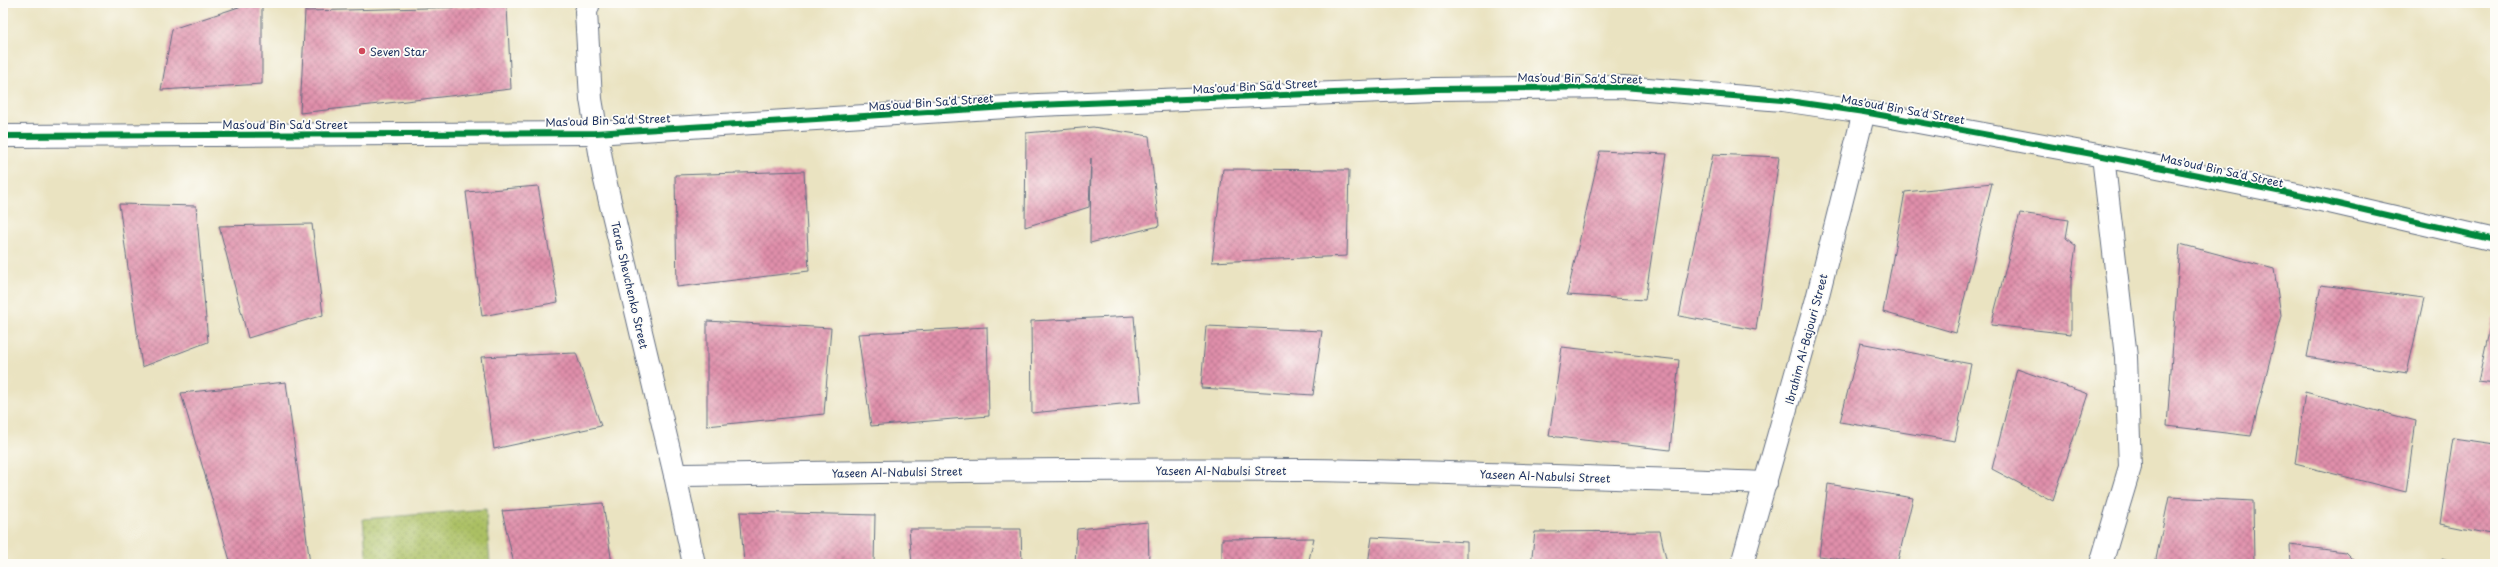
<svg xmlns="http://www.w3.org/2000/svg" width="2498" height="567" font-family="'Playpen Sans',sans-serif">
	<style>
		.grass { fill: url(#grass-dots); stroke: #637861 }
		.building { fill: url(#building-cross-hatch) }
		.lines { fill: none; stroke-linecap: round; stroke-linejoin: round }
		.minor-casing { stroke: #636e81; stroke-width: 24 }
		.minor { stroke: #fff; stroke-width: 22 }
		.cycleway-casing { stroke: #fdfcf7; stroke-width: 8 }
		.cycleway { stroke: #00873e; stroke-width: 6 }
		.poi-dot { fill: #d1495b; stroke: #fdfcf7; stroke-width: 1.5 }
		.labels { text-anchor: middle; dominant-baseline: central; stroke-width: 3.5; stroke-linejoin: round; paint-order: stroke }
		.poi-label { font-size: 11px; fill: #1b2f5e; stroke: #fdfcf7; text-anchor: start }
		.street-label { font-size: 11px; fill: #1b2f5e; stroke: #fdfcf7 }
	</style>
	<defs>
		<pattern id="grass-dots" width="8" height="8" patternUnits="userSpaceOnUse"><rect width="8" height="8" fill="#abc064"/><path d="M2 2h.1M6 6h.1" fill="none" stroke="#8a9c56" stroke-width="1.8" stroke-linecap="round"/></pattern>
		<pattern id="building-cross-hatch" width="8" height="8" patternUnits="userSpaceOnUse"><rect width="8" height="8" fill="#e08faa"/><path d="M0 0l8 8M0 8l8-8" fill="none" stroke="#b5758e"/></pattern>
	</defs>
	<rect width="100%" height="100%" fill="#fdfcf7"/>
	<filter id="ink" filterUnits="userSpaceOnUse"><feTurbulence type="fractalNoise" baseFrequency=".025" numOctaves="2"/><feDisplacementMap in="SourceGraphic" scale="8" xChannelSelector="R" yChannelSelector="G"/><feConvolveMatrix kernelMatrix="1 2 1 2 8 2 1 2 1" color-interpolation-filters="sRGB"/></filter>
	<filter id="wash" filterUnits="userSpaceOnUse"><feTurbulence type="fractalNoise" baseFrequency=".012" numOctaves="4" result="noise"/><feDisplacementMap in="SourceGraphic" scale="16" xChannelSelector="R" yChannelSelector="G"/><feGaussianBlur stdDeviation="0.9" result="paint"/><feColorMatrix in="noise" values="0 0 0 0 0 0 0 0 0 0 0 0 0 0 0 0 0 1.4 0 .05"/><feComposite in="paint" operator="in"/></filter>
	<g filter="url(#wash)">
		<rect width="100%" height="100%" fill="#eae3c1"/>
		<polygon class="grass" points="486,509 490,564 367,564 363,519"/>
		<g id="blocks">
			<g class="building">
				<polygon points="251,3 262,3 262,84 161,90 172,29"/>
				<polygon points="507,6 511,89 300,113 305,11"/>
				<polygon points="1093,127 1149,136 1159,226 1090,243 1091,158 1089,207 1025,227 1026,133"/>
				<polygon points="1600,151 1667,154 1645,300 1567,295"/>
				<polygon points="1713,154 1779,157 1756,330 1679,316"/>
				<polygon points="1223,169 1349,170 1347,256 1212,262"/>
				<polygon points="804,171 809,271 677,287 675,175"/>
				<polygon points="1992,183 1956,333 1883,312 1905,192"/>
				<polygon points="538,186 558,302 482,316 466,192"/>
				<polygon points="119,204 196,206 208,342 142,367"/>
				<polygon points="2020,213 2069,220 2066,238 2076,246 2071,280 2071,334 1991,325"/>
				<polygon points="312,224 323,315 248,338 219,226"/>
				<polygon points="2180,244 2274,269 2281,315 2251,436 2167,426"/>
				<polygon points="2321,285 2424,298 2407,373 2307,357"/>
				<polygon points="1134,316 1141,402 1032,413 1031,321"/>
				<polygon points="2492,318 2495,319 2495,384 2478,382"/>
				<polygon points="707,321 831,328 824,414 707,426"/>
				<polygon points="1206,326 1322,331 1313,395 1201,388"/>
				<polygon points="987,327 989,416 871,426 858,334"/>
				<polygon points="1860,343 1971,364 1955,441 1840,422"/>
				<polygon points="1562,347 1679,360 1670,450 1549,436"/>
				<polygon points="576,353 601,426 494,449 481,357"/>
				<polygon points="2017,369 2088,394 2053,501 1992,469"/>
				<polygon points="286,382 310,564 231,564 181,393"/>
				<polygon points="2305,392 2416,421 2406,492 2295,464"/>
				<polygon points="2453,438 2495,444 2495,535 2440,524"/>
				<polygon points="1828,484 1913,498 1897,564 1870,564 1819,556"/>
				<polygon points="2169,497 2253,501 2254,564 2155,564"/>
				<polygon points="603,503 612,564 514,564 502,511"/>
				<polygon points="740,512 875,515 874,564 744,564"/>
				<polygon points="1148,522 1149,564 1075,564 1077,529"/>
				<polygon points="909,529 1021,529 1022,564 912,564"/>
				<polygon points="1660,531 1667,564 1531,564 1535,532"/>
				<polygon points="1372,537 1467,542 1467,564 1368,564"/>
				<polygon points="1314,538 1308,564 1222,564 1222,539"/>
				<polygon points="2290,545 2345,552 2357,564 2291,564"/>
				<polygon points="2442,559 2458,564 2442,564"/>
			</g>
		</g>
	</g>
	<g filter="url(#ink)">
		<use href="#blocks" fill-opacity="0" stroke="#636e81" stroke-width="1"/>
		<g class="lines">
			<g class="minor-casing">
				<g id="minor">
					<polyline points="589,3 586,12 591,99 604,176 675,475 694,564"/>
					<polyline points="3,136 595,133 1038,105 1434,89 1623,87 1782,100 1864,112 2103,156 2312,198 2495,240"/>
					<path d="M675,475c210,-3 420,-7 631,-5 153,2 306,8 460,13"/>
					<polyline points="1742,564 1817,299 1864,112"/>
					<polyline points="2101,564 2130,467 2126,357 2103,156"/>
				</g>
			</g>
			<use href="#minor" class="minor"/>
			<g class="cycleway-casing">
				<polyline id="cycleway" points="3,136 595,133 1038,105 1434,89 1623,87 1782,100 1864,112 2103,156 2312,198 2495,240"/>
			</g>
			<use href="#cycleway" class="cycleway"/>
		</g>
	</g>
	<circle class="poi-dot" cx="362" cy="51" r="4"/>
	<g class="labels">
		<g class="poi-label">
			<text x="370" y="51">Seven Star</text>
		</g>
		<g class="street-label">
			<text transform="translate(1580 78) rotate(1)">Mas'oud Bin Sa'd Street</text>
			<text transform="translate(1255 86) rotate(-3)">Mas'oud Bin Sa'd Street</text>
			<text transform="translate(931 102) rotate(-4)">Mas'oud Bin Sa'd Street</text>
			<text transform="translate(1903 109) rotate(10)">Mas'oud Bin Sa'd Street</text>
			<text transform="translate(608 120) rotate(-2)">Mas'oud Bin Sa'd Street</text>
			<text x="285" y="124">Mas'oud Bin Sa'd Street</text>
			<text transform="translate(2222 170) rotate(12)">Mas'oud Bin Sa'd Street</text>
			<text transform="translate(630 285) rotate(77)">Taras Shevchenko Street</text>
			<text transform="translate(1806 339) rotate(-75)">Ibrahim Al-Bajouri Street</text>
			<text x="1221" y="470">Yaseen Al-Nabulsi Street</text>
			<text transform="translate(897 472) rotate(-1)">Yaseen Al-Nabulsi Street</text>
			<text transform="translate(1545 476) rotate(2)">Yaseen Al-Nabulsi Street</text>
		</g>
	</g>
	<rect width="2498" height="567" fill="none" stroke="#fdfcf7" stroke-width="16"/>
</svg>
